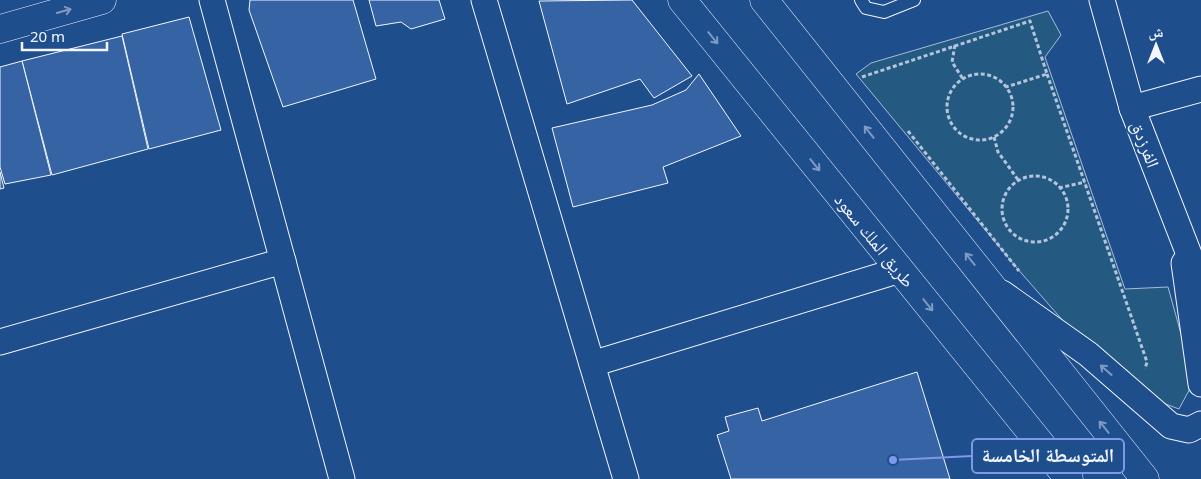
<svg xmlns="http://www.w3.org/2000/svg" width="1201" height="479" font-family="'Noto Sans','Noto Naskh Arabic',sans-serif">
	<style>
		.green { fill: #245a82; stroke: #a8bbd7 }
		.building { fill: #3563a3; stroke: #f2f6ff }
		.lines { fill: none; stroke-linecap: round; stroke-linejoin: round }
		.service-casing { stroke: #f2f6ff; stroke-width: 14 }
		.minor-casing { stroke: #f2f6ff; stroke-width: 27 }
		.tertiary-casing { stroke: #f2f6ff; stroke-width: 29 }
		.trunk-casing { stroke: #f2f6ff; stroke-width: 29 }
		.path { stroke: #b3c4dc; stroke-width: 3; stroke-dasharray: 4 2.5; stroke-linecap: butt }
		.service { stroke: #1f4e8c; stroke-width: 12 }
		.minor { stroke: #1f4e8c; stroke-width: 25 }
		.tertiary { stroke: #1f4e8c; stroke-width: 28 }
		.trunk { stroke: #1f4e8c; stroke-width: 28 }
		.oneway { stroke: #7e9ac0 }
		.labels { text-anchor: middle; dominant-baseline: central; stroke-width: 4; stroke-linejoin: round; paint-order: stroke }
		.street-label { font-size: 18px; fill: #f2f6ff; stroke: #1f4e8c }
		.leader { fill: none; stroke: #7d9aea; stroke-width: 2 }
		.callout-dot { fill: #7d9aea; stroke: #1f4e8c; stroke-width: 2 }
		.callout { fill: #1f4e8c; stroke: #7d9aea; stroke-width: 2 }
		.callout-label { font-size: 19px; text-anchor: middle; font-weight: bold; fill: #f2f6ff }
	</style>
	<rect width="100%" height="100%" fill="#1f4e8c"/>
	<polygon class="green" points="1048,11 1061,35 1045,57 1125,289 1168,287 1194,381 1179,409 1152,399 1065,323 1016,267 856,74 871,63"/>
	<g class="building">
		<polygon points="250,0 353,0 376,79 283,107 249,10"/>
		<polygon points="369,0 439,0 445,19 411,29 401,22 376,26"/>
		<polygon points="632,0 692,76 654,98 640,79 567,104 539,1"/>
		<polygon points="189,17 221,130 149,149 122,34"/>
		<polygon points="122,36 148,149 52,175 22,61"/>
		<polygon points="22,61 51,175 5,184 0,167 0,67"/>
		<polygon points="699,74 741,136 663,167 668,183 573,207 552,128 652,105 686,90"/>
		<polygon points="0,172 4,188 0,189"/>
		<polygon points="917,372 950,479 731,479 717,435 729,431 725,417 758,408 762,421"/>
	</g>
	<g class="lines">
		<g class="service-casing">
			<polyline id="service" points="861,0 866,8 884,12 914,0"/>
		</g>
		<g class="minor-casing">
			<g id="minor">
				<polyline points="212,0 342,479"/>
				<polyline points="484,0 626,479"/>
				<polyline points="1102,0 1132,108 1201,285"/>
				<polyline points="1132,108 1201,89"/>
				<polyline points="1184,263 1201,384"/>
				<polyline points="1002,293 1088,354 1171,426 1189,430 1201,424"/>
				<polyline points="0,342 283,261"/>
				<polyline points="592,364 900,270"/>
			</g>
		</g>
		<g class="tertiary-casing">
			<g id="tertiary">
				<polyline points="682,0 1069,479"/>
				<polyline points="764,0 1145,479"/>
			</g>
		</g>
		<g class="trunk-casing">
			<polyline id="trunk" points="0,29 102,0"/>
		</g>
		<g class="path">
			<polyline points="955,45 952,62 963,79"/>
			<polyline points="1047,74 1147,362 1145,369"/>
			<circle cx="980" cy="107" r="33"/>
			<polyline points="862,77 1030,21 1047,74 1006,87"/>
			<polyline points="908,131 1019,271"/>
			<polyline points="994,137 998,152 1019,181"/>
			<circle cx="1035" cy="209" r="33"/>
			<polyline points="1059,188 1085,182"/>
		</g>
		<use href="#service" class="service"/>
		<use href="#minor" class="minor"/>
		<use href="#tertiary" class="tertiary"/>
		<use href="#trunk" class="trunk"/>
	</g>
	<defs><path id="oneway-shaft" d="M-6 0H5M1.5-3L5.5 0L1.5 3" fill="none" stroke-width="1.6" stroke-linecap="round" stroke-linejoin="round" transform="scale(1.25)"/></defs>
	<g class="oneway">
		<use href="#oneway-shaft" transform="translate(64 11) rotate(-16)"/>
		<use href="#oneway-shaft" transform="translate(713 38) rotate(51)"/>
		<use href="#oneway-shaft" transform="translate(869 132) rotate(-128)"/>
		<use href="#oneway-shaft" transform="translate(815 165) rotate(51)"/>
		<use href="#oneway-shaft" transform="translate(970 259) rotate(-128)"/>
		<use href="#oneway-shaft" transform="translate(928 305) rotate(51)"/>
		<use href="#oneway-shaft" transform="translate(1106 370) rotate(-139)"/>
		<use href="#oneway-shaft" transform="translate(1104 427) rotate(-129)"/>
	</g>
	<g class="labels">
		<g class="street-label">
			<text transform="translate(1146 144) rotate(69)">الفرزدق</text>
			<text transform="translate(875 240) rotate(51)">طريق الملك سعود</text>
		</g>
	</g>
	<path class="leader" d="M893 460L972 456"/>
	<circle class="callout-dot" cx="893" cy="460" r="5"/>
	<rect class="callout" x="972" y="439" width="152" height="34" rx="5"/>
	<g class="callout-label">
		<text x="1048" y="462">المتوسطة الخامسة</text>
	</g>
	<g transform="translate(1156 45)" stroke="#1f4e8c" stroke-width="4" paint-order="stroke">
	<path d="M0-4L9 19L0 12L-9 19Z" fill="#f2f6ff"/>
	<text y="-8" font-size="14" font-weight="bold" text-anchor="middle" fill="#f2f6ff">ش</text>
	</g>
	<path d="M22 42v8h85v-8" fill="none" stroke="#f2f6ff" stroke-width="2.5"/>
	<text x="30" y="42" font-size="15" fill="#f2f6ff" stroke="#1f4e8c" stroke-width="4" paint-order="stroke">20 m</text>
</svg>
